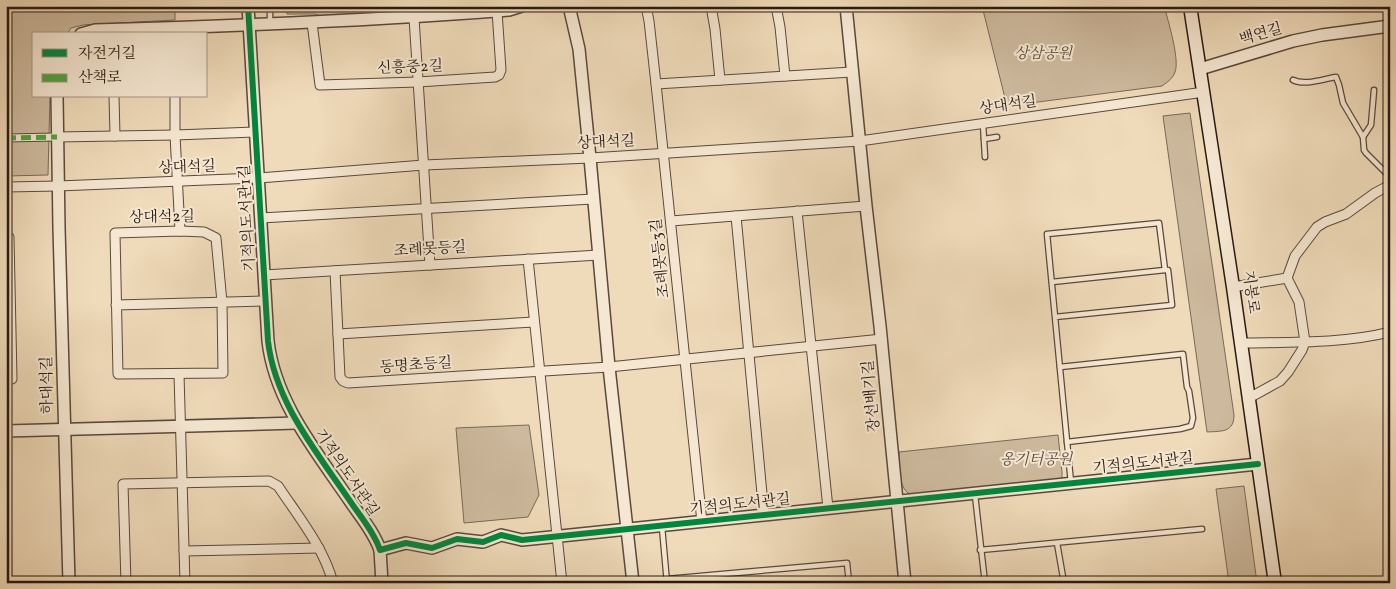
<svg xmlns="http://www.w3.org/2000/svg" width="1396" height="589" font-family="Vollkorn,'Noto Serif KR',serif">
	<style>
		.green { fill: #cdb99d; stroke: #7a6958 }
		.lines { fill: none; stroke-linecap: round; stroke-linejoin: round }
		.service-casing { stroke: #5a493c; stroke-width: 7 }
		.pedestrian-casing { stroke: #5a493c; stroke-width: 9 }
		.minor-casing { stroke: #5a493c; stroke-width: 11 }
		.tertiary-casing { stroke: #5a493c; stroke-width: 14 }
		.secondary-casing { stroke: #281912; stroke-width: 15 }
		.service { stroke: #f5e7d2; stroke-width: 4.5 }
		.pedestrian { stroke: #f5e7d2; stroke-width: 7 }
		.minor { stroke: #f5e7d2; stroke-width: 9 }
		.tertiary { stroke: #f5e7d2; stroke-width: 11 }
		.secondary { stroke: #f5e7d2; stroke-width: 12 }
		.quiet { stroke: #51a13f; stroke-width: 5; stroke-dasharray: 10 5; stroke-linecap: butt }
		.cycleway-casing { stroke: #f5e7d2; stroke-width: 9 }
		.cycleway { stroke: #00873e; stroke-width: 6 }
		.labels { text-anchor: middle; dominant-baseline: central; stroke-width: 4; stroke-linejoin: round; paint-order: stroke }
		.street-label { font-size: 15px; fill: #281912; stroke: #f5e7d2 }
		.park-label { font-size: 15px; font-style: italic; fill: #5a493c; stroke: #f5e7d2 }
	</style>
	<rect width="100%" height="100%" fill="#efdab9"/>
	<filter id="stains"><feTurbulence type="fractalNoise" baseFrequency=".004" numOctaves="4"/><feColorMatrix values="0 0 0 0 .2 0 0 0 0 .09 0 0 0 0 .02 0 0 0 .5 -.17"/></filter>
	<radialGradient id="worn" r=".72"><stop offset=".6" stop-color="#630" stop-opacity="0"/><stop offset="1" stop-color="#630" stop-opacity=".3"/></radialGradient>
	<g class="green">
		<polygon points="6,6 175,6 175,20 83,25 71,28 67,34 34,34 34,96 50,96 48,175 6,176"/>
		<polygon points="285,6 461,6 321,16 315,14 287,14"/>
		<path d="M982,6h182c4,14 16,54 11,66 -2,6 -7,10 -13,14l-155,20z"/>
		<path d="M1190,113l44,302c0,18 -13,16 -27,17l-44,-316z"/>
		<polygon points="529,425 539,495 528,517 464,523 456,428"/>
		<path d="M1058,435l4,37v5l-3,3 -147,15c-15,-5 -12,-29 -13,-43z"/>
		<polygon points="1244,486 1257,583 1229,583 1216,489"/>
	</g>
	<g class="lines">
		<g class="service-casing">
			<g id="service">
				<polyline points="270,6 270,23"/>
				<path d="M1293,80c12,6 30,-1 43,-3l3,8 4,18 20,34 1,13 2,3 24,24"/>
				<polyline points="983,124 985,157"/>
				<polyline points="1363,137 1371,125 1374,90"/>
				<polyline points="984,139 997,137"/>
				<polyline points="1052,282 1165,270"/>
				<path d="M1055,317l117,-12 -4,-35h-3l-6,-47 -112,11c8,83 16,166 24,249"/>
				<polyline points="1060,367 1183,354 1187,387 1189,391 1193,418 1191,426 1180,429 1067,442"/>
				<polyline points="975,495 985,583"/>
				<polyline points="662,527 667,583"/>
				<polyline points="1057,543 1064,583"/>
				<polyline points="980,550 1202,529"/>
				<polyline points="667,579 847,563 849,583"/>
			</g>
		</g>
		<g class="pedestrian-casing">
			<polyline id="pedestrian" points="6,138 57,137"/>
		</g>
		<g class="minor-casing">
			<g id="minor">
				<polyline points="646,6 649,21 656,84 702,522"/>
				<polyline points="711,6 715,29 720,80"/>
				<polyline points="776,6 780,27 785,76"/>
				<polyline points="414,18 430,265"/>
				<polyline points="312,23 320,85 418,82 495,77 499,75 501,70 497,11 495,6"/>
				<polyline points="656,84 852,72"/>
				<polyline points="114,96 115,136"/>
				<polyline points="175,96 175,135 180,231"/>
				<polyline points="57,137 175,135 255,132"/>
				<polyline points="6,187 58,186 259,178 424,165 590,158 860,141 1204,92"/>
				<polyline points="797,211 828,508"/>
				<polyline points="736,216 764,515"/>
				<polyline points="261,218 593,199"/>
				<polyline points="671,221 866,206"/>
				<polygon points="180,231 204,232 216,238 222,302 223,373 118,374 115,233"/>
				<polyline points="6,237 9,237 12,379 6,379"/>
				<polyline points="528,259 562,583"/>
				<polyline points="335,271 340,377 343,381 348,383 609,367 882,339"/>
				<polyline points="264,275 599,255"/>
				<polyline points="1233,287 1287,278 1295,256 1317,227 1325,222 1346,214 1375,193 1390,185"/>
				<polyline points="116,305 265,301"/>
				<polyline points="338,334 534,322"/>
				<path d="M1241,343c49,-1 101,1 149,-11"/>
				<polyline points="179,374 185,583"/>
				<polyline points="1249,398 1280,381 1288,372 1302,350 1305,342 1299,302 1287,278"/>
				<polyline points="6,529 7,583"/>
				<polyline points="184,551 319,548"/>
				<path d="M126,583l-3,-99 146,-3 9,5c20,30 46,62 55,97"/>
			</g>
		</g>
		<g class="tertiary-casing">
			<g id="tertiary">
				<path d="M248,6l20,335c7,61 48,110 82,160 10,15 24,31 30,49l26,-7 26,5 25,-9 26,3 18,-7 21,5 736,-76"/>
				<polyline points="569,6 579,49 590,158 609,367 633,583"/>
				<polyline points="846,6 866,206 880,326 905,583"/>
				<path d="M81,34l14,-4c138,-4 276,-9 414,-20l13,-4"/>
				<polyline points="1200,69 1293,41 1322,35 1390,26"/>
				<polyline points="57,96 59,228 69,583"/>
				<polyline points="6,431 297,423"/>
				<polyline points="380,550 382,583"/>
			</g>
		</g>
		<g class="secondary-casing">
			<polyline id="secondary" points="1190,6 1233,287 1275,583"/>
		</g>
		<use href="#service" class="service"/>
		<use href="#pedestrian" class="pedestrian"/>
		<use href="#minor" class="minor"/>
		<use href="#tertiary" class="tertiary"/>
		<use href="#secondary" class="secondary"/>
		<polyline class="quiet" points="6,138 57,137"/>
		<g class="cycleway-casing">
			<path id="cycleway" d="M248,6l20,335c7,61 48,110 82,160 10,15 24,31 30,49l26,-7 26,5 25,-9 26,3 18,-7 21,5 736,-76"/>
		</g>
		<use href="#cycleway" class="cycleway"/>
	</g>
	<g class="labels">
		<g class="street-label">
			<text transform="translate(1261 35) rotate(-16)">백연길</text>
			<text transform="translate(410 68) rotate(-2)">신흥중2길</text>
			<text transform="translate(1008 106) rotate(-8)">상대석길</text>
			<text transform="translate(606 143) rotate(-3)">상대석길</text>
			<text transform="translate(187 168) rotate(-2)">상대석길</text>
			<text transform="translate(162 218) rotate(-1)">상대석2길</text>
			<text transform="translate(248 218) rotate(-93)">기적의도서관1길</text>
			<text transform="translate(430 250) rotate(-3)">조례못등길</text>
			<text transform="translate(661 258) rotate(-96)">조례못등3길</text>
			<text transform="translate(1250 292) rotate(82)">지봉로</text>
			<text transform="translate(416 366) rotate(-4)">동명초등길</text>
			<text transform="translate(48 385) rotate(-91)">하대석길</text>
			<text transform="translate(872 396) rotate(-95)">장선배기길</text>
			<text transform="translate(1143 464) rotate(-6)">기적의도서관길</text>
			<text transform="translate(346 473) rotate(56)">기적의도서관길</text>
			<text transform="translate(740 505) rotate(-6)">기적의도서관길</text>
		</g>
		<g class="park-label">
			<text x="1043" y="54">상삼공원</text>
			<text x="1036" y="460">옹기터공원</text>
		</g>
	</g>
	<rect width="1396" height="589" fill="none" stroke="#efdab9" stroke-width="25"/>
	<rect x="8" y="8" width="1381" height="574" fill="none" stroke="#281912" stroke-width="2.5"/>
	<rect x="12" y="12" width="1371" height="564" fill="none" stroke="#281912"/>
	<rect x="32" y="32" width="175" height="65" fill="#f5e7d2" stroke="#a39585"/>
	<rect x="42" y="49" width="25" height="8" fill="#00873e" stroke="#a39585"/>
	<text x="78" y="58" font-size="15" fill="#281912">자전거길</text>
	<rect x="42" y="74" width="25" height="8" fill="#51a13f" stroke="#a39585"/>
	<text x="78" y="82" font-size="15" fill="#281912">산책로</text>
	<rect width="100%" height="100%" filter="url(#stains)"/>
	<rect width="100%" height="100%" fill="url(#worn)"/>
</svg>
